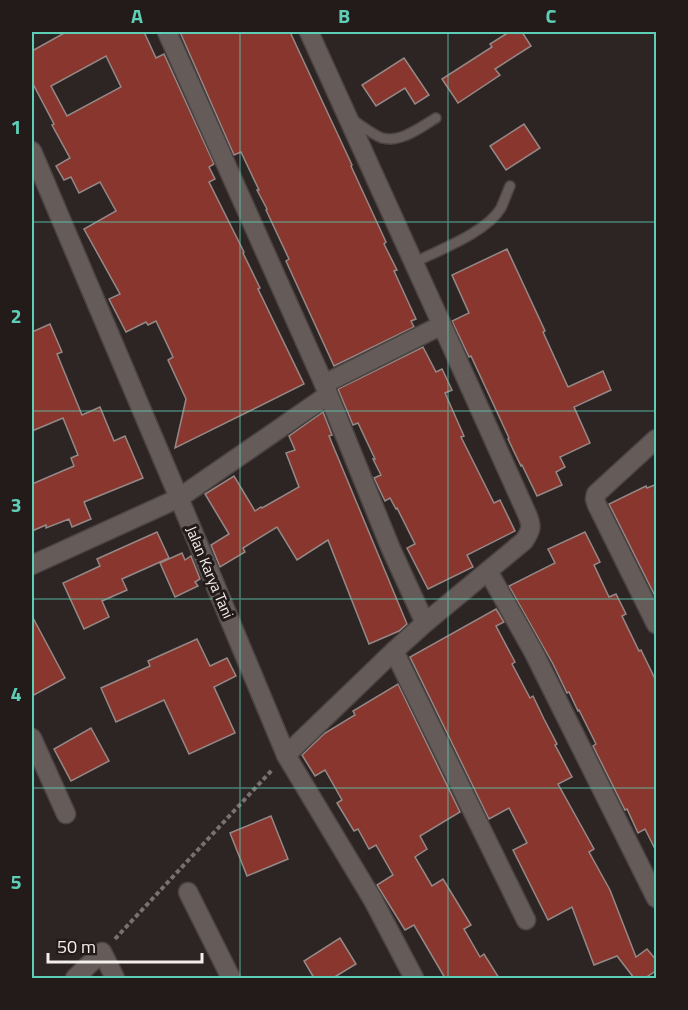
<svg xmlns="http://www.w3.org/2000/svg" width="688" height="1010" font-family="'Titillium Web',sans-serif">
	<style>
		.building { fill: #89362e; stroke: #948987; stroke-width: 1.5; fill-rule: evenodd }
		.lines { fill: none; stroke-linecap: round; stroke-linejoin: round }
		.lane-casing { stroke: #4b4443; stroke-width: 12 }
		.street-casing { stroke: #4b4443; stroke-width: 21 }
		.secondary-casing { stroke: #4b4443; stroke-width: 21 }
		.path { stroke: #787170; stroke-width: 4; stroke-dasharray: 4.5 3; stroke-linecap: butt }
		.lane { stroke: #655b59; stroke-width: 9 }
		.street { stroke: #655b59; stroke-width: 18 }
		.secondary { stroke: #655b59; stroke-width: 18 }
		.grid { fill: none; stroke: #5eceb7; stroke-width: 1.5; stroke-opacity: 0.55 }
		.labels { text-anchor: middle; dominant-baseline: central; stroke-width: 6; stroke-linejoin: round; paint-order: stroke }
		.street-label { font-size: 15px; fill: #f4eeed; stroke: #231b1a }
		.neatline { fill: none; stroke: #5eceb7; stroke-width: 2 }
		.grid-label { font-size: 20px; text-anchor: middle; font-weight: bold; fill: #5eceb7 }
	</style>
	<rect width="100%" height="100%" fill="#2d2524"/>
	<g class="building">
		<path d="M66,32h78l12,26 8,-4 50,110 -5,3 6,12 -6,3 35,70 -1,1 17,35 -2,1 46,95 -129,64 11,-49 -18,-39 5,-3 -17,-36 -8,4 -2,-3 -20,10 -17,-33 11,-5 -36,-65 32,-18 -16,-29 -21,11 -8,-16 -7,3 -8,-14 14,-8 -18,-33 2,-1 -22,-42v-31zM106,56l15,31 -54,29 -16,-30z"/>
		<polygon points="180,32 290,32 352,165 351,166 386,242 384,244 397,270 394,271 416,319 411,321 414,327 334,366 286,261 289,259 266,210 267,209 257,190 259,190 241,152 234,155"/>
		<polygon points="509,32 522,32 531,46 495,69 500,75 458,103 442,79 492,47 490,44"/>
		<polygon points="404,58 429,95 415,104 405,88 376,106 362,85"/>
		<polygon points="524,124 540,148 506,170 490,146"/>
		<polygon points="507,249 545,331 543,332 568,387 603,371 611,390 574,407 590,443 560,457 565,467 556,472 562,485 537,496 522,465 521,466 508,439 509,438 471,356 469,357 452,321 469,313 452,275"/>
		<polygon points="50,324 62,352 57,354 82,415 100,407 114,441 125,436 143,478 84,502 91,519 72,527 69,519 46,528 46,525 32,531 32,484 74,466 71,458 78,455 63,418 32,431 32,332"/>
		<polygon points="423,347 436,372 442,369 452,390 445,393 464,436 461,437 494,503 500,500 515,531 467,555 473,567 428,589 407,548 415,544 397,508 396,509 390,498 385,501 374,478 381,475 373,459 375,459 358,423 353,425 338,389"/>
		<polygon points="323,412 332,435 329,436 407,624 399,631 369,644 328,540 297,560 277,527 243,548 245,552 220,567 211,545 229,534 205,494 234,476 255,511 261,507 262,508 299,487 286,453 295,450 289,436"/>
		<polygon points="657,484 657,600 609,504 646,486 647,488"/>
		<polygon points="157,532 169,558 122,579 127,590 102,601 109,617 84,629 63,583 100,566 97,559"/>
		<polygon points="585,532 600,562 594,565 609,597 616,594 626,614 622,616 639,651 641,650 657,683 657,853 645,829 638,833 627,809 625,810 593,746 596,744 579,710 578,711 569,692 567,693 553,664 509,586 555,563 548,549"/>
		<polygon points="182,553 185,560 191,556 200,579 195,582 198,586 175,597 160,563"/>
		<polygon points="496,609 504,622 496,626 515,662 512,664 530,698 533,696 544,719 557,744 555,745 572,777 558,784 594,849 589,852 610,890 636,957 647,949 657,961 657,970 645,978 634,978 617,956 594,965 572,907 548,920 513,850 527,843 509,808 489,819 410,657"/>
		<polygon points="32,616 65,678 32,696"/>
		<polygon points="197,639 210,666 227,658 236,676 214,687 235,733 189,754 164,700 116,722 101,688 150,666 148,661"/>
		<polygon points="398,684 460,812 420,836 427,849 415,857 432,886 443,879 471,925 464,929 480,957 484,954 499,978 445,978 414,925 405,930 377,885 393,875 376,845 369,849 358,829 354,831 337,803 342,800 325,770 315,776 302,755 325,733 355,715 353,711"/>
		<polygon points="91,728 109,761 71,781 54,749"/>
		<polygon points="271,816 288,859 247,876 230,833"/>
		<polygon points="340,938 356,964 333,978 314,978 304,961"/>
	</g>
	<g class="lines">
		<g class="lane-casing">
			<g id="lane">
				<path d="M353,120c7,5 22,16 29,18 19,5 39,-11 54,-20"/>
				<path d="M413,263c26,-13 73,-30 88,-55 3,-7 6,-15 9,-22"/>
			</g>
		</g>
		<g class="street-casing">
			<g id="street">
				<polyline points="167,32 324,384 391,549 425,623 394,651 286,755"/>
				<polyline points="309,32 442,325"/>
				<path d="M324,384l118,-59 85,189c5,12 5,15 -3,27l-99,82"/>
				<polyline points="656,439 596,494 595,499 597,505 656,624"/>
				<polyline points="32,565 179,498 328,395"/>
				<polyline points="488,571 533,651 656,898"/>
				<polyline points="394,651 526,920"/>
				<polyline points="32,738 66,814"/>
				<polyline points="188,892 231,978"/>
				<polyline points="75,978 102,952 115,978"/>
			</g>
		</g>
		<g class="secondary-casing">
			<polyline id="secondary" points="32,151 179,498 286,755 373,900 414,978"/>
		</g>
		<polyline class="path" points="115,939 273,769"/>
		<use href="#lane" class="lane"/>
		<use href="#street" class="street"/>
		<use href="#secondary" class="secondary"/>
	</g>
	<path class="grid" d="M240,32v946M448,32v946M32,222h624M32,411h624M32,599h624M32,788h624"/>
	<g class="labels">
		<g class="street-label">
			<text transform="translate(210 572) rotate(67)">Jalan Karya Tani</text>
		</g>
	</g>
	<rect width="688" height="1010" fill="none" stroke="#231b1a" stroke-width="66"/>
	<path d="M48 953v9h154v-9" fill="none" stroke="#f4eeed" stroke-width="3"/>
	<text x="57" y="953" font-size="18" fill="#f4eeed" stroke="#231b1a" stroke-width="4.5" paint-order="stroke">50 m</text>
	<rect x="33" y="33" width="622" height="944" class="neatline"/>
	<g class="grid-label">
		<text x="137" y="23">A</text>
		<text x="344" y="23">B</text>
		<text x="551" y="23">C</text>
		<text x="16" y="134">1</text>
		<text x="16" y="323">2</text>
		<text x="16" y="512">3</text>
		<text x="16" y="701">4</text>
		<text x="16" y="889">5</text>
	</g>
</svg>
